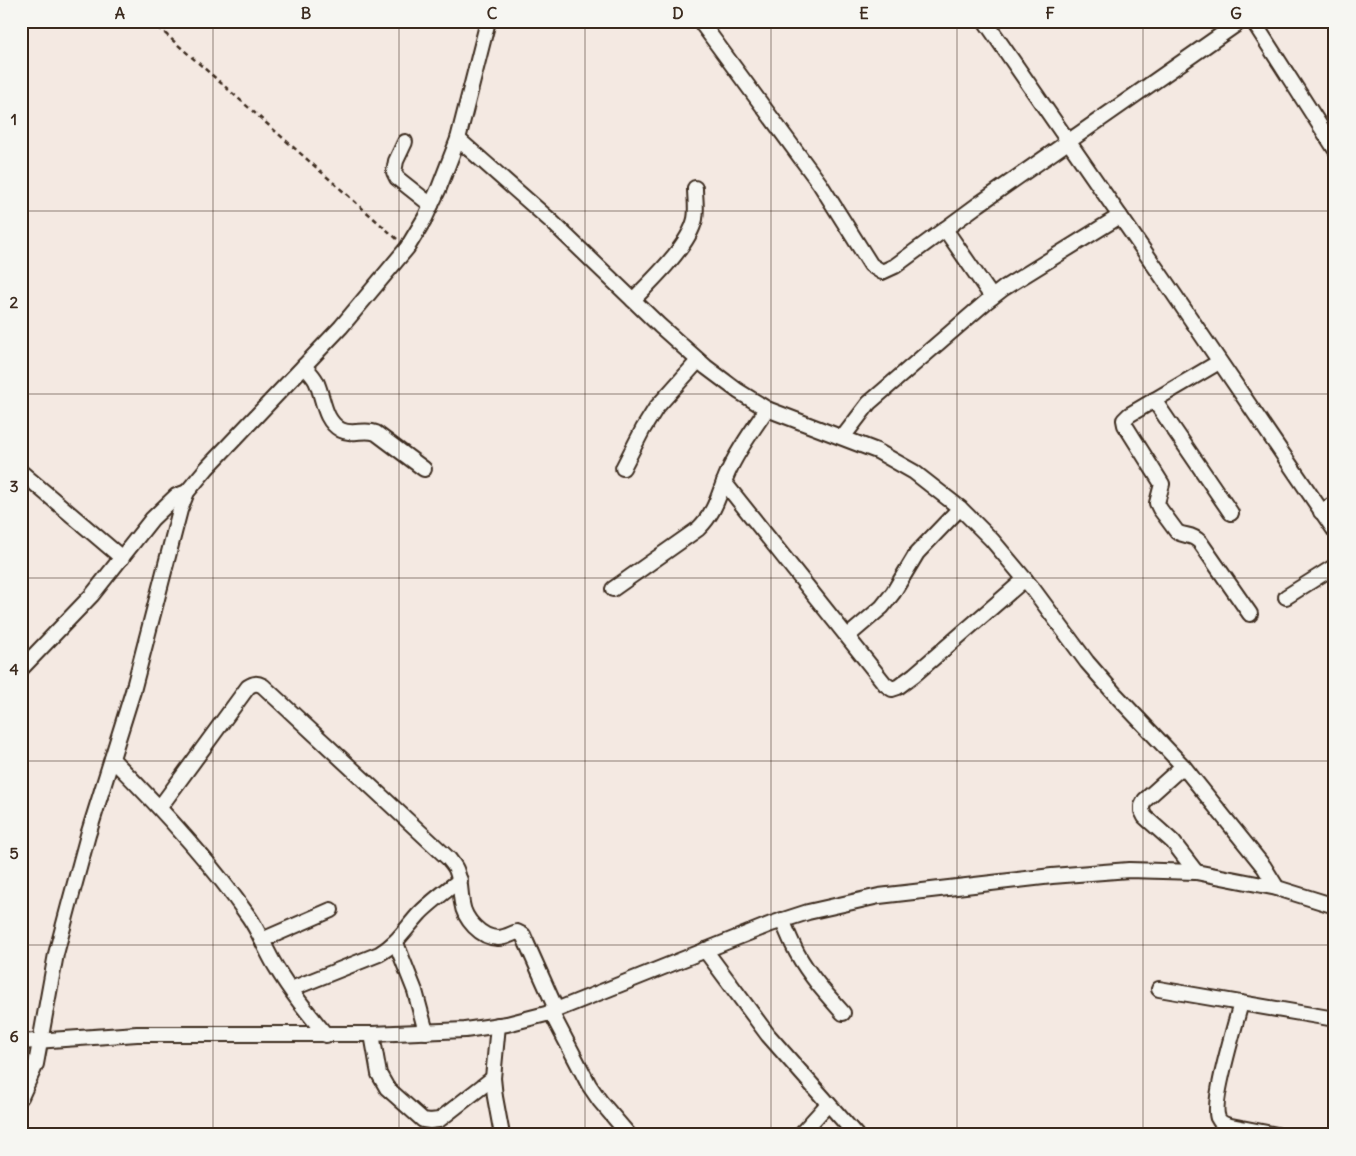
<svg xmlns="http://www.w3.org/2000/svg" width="1356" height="1156" font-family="Delius,sans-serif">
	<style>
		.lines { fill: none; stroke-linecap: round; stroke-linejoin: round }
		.minor-casing { stroke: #3b2a1e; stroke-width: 18 }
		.path { stroke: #3b2a1e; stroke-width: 2.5; stroke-dasharray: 5 4; stroke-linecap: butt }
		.minor { stroke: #f6f6f2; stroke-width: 14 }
		.grid { fill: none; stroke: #3b2a1e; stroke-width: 1; stroke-opacity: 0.55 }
		.neatline { fill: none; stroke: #3b2a1e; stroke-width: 2 }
		.grid-label { font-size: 16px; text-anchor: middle; font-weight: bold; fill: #3b2a1e }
	</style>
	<rect width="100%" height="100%" fill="#f4e9e2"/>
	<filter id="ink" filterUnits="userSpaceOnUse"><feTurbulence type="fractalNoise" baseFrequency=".02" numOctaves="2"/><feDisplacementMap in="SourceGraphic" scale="10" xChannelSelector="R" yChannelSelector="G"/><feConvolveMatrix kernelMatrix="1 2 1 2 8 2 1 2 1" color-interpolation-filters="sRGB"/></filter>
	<g filter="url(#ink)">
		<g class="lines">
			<g class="minor-casing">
				<g id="minor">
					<polyline points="700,21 820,184 871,265 882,272 895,266 979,204 1241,21"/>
					<polyline points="985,21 1167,284 1335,531"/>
					<polyline points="1253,21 1335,149"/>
					<polyline points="458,139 551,221 660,326 706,367 738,391 767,409 877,451 914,472 960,508 992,540 1033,589 1087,662 1114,693 1183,766 1264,867 1277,888"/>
					<polyline points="405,142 396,161 394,172 397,178 431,205"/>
					<polyline points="945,229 992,297"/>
					<path d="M633,300c19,-20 56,-54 62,-81 2,-10 0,-21 0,-31"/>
					<path d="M1219,362l-90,53 -5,5 1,5 37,59 -5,19 3,6 17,23c9,5 14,1 23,10l50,72"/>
					<path d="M304,366c4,5 9,9 12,15 8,17 7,39 25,49 12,6 23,-2 35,3l48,36"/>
					<polyline points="1154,400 1231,513"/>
					<polyline points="843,437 869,403 986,302 1004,288 1120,216"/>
					<polyline points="623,468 643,429 656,408 698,361"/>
					<polyline points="21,472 122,558"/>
					<polyline points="724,482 885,684 892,689 898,687 914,675 1025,579"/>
					<polyline points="1321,512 1335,503"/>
					<path d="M613,589l85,-60c21,-21 20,-37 32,-61 10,-21 24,-40 37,-59"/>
					<polyline points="1286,597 1335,566"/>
					<polyline points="848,636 882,607 893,593 917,553 960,508"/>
					<polyline points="21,669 92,595 152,519 176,496 187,492"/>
					<path d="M112,759c49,49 97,101 137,158 11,16 17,34 27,50 14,24 32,46 50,68"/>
					<polyline points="1183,766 1145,800 1142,806 1142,811 1145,817 1173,842 1196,872"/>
					<path d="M160,807l88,-120c6,-4 9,-4 15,-1l186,173c3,4 7,8 8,13 4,10 3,20 5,31 2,16 19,35 36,35 7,0 13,-4 19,-6l6,3 33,74"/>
					<path d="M782,920c5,11 9,22 15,33 12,22 29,41 46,60"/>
					<polyline points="262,940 331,910"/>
					<polyline points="396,943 415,991 426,1032"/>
					<polyline points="705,950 768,1035 856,1135"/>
					<path d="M291,989l88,-35c18,-10 27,-26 41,-41 12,-12 27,-23 40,-33"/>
					<polyline points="1159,989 1335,1019"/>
					<path d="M1241,1003c-5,19 -30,100 -23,115 2,5 8,7 13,8l46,9"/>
					<polyline points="551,1012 589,1085 600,1101 629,1135"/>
					<polyline points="498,1025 493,1078 495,1097 502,1135"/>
					<polyline points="372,1034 379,1074 387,1088 423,1120 430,1121 439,1120 493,1078"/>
					<polyline points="21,1042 137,1034 372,1034 465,1030 507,1024 546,1014 771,924 808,912 879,896 1052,876 1129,870 1196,872 1277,888 1335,906"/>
					<polyline points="21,1097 36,1064 56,954 69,905 88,835 133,691 180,510 187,492 207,468 341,327 407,248 425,218 439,188 458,139 488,21"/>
					<polyline points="800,1135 828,1104"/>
				</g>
			</g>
			<polyline class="path" points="151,21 397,239"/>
			<use href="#minor" class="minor"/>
		</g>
	</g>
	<path class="grid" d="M213,21v1114M399,21v1114M585,21v1114M771,21v1114M957,21v1114M1143,21v1114M21,211h1314M21,394h1314M21,578h1314M21,761h1314M21,945h1314"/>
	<rect width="1356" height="1156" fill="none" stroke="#f6f6f2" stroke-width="55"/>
	<rect x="28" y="28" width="1300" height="1100" class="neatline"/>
	<g class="grid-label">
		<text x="120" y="19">A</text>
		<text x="306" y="19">B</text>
		<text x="492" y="19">C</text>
		<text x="678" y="19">D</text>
		<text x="864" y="19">E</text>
		<text x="1050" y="19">F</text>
		<text x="1236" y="19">G</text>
		<text x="14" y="125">1</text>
		<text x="14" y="308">2</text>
		<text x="14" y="492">3</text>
		<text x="14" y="675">4</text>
		<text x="14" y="859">5</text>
		<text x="14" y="1042">6</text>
	</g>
</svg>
